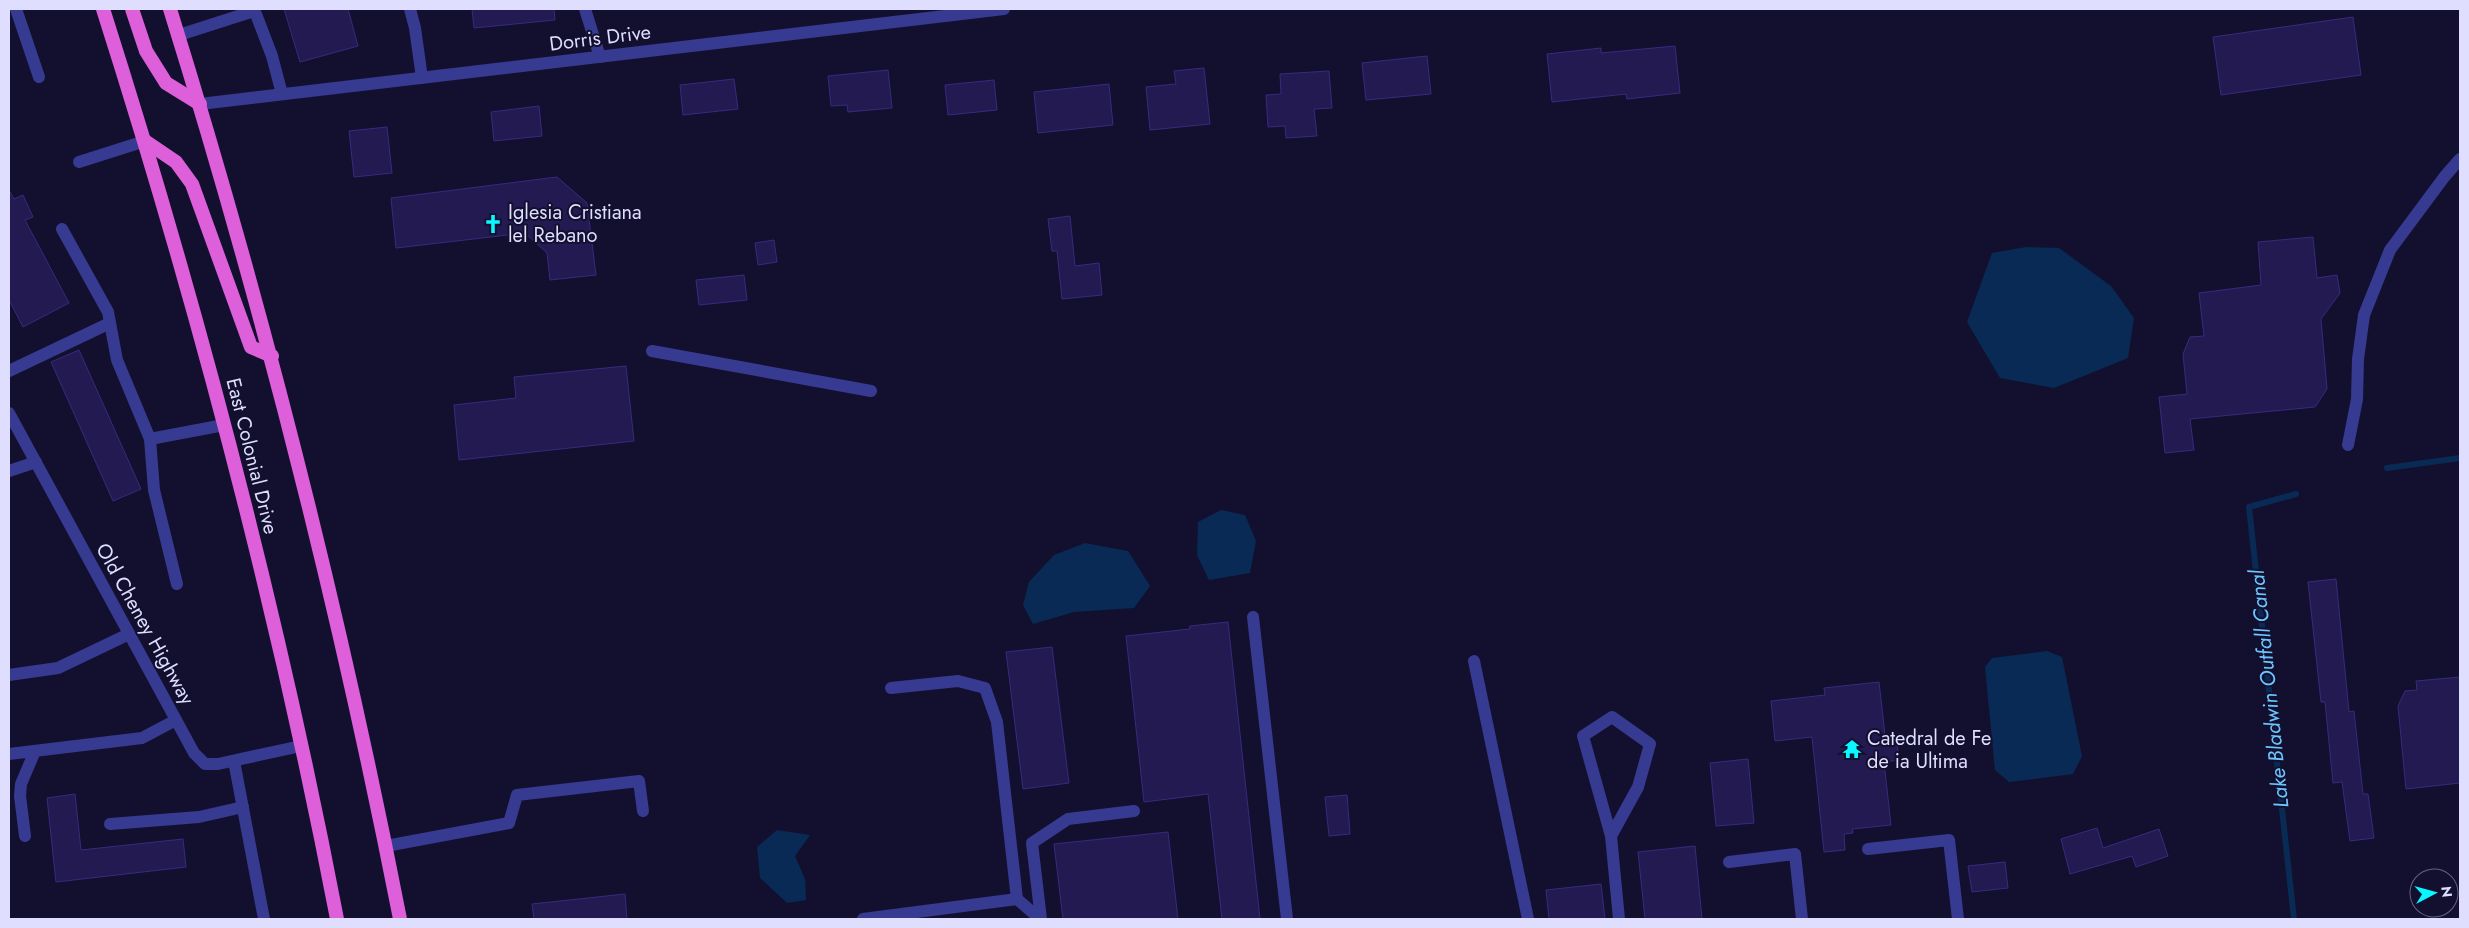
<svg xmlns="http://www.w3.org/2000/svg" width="2469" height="928" font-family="Jost,sans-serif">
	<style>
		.water { fill: #092a54 }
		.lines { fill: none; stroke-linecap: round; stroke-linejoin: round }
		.stream { stroke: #092a54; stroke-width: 6 }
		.building { fill: #221a51; stroke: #362b7f }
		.service { stroke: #373a91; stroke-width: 12 }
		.minor { stroke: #373a91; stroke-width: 12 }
		.tertiary { stroke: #373a91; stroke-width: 12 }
		.trunk { stroke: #dd5fda; stroke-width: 14 }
		.labels { text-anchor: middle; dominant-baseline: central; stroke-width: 4; stroke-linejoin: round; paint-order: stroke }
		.street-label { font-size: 20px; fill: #dfdeff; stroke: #13102f }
		.poi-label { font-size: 20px; fill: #dfdeff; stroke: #13102f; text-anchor: start }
		.water-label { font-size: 21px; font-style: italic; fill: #6cc5ff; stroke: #13102f }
	</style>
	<rect width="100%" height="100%" fill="#13102f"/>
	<g class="water">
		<polygon points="2026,247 2059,248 2111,286 2134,318 2128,358 2054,388 2000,378 1967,322 1992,253"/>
		<polygon points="1221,510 1245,515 1256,541 1250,573 1209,580 1197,555 1198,522"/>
		<polygon points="1085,543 1128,551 1150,586 1134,608 1074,612 1033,624 1023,605 1029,582 1054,555"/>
		<polygon points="2047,651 2062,657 2082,756 2073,774 2009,782 1995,770 1985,667 1992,658"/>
		<polygon points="777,830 810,835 795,856 805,879 806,900 787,903 760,878 757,847"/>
	</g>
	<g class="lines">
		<g class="stream">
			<polyline points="2387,468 2460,458"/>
			<polyline points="2294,919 2249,507 2296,494"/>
		</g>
	</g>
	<g class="building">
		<polygon points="284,9 348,9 358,46 300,62"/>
		<polygon points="472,9 554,9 555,20 474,28"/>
		<polygon points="2353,17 2361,75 2221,95 2213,37"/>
		<polygon points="1675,46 1680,93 1627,99 1626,94 1552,102 1547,54 1601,48 1601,53"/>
		<polygon points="1427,56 1431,94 1366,100 1362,63"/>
		<polygon points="1204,68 1210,124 1150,130 1146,87 1176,84 1174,71"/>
		<polygon points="888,70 892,108 848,112 847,105 831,106 828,76"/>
		<polygon points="1329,71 1332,108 1314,109 1317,136 1286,138 1285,126 1268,127 1266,95 1281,94 1280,74"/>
		<polygon points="734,79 738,109 683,115 680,85"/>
		<polygon points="994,80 997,110 948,115 945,85"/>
		<polygon points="1109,84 1113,125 1038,133 1034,92"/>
		<polygon points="539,106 542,136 494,141 491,112"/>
		<polygon points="387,127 392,173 354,177 349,131"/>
		<polygon points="557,177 587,203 596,275 550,280 547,253 525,233 396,248 391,198"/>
		<polygon points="9,190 14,199 23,195 33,217 25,220 69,303 23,327 9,300"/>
		<polygon points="1070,216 1075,266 1099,263 1102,295 1062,299 1057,251 1052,251 1048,219"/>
		<polygon points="2313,237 2317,278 2337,275 2340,293 2321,319 2327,389 2315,407 2190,419 2194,450 2165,453 2159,397 2187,394 2183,354 2190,337 2204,336 2199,293 2261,285 2258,242"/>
		<polygon points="774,240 777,262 758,265 755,243"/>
		<polygon points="744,275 747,300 699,305 696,280"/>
		<polygon points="79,350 141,489 113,501 51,362"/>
		<polygon points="626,366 634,441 459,460 454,405 516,398 514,377"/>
		<polygon points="2336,579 2349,712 2354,711 2363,794 2368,794 2374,838 2350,841 2342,782 2333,783 2325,702 2321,702 2308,582"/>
		<polygon points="1228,622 1260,919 1222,919 1208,794 1144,802 1126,636 1190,629 1190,626"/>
		<polygon points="1052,647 1069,783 1023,789 1006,652"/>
		<polygon points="2460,677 2460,783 2406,789 2398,706 2405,691 2417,690 2416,681"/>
		<polygon points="1879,682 1886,744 1897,743 1899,760 1884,762 1891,825 1852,829 1853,833 1844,834 1845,850 1824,852 1812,737 1775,741 1771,701 1825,695 1824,688"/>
		<polygon points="1748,759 1754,823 1716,826 1710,763"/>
		<polygon points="75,794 81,850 183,839 186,867 56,882 47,798"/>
		<polygon points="1347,795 1350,834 1329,836 1325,797"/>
		<polygon points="2097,828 2103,848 2159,829 2168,856 2136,867 2132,856 2070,874 2061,839"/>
		<polygon points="1168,832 1178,919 1063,919 1054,844"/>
		<polygon points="1695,846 1702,919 1645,919 1638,852"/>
		<polygon points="2005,862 2008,888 1972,892 1968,866"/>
		<polygon points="1601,884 1605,919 1549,919 1546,890"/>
		<polygon points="625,894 627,919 534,919 532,904"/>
	</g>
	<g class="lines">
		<g class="service">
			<polyline points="16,9 39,77"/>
			<polyline points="254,9 272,56 282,94"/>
			<polyline points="410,9 415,28 422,78"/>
			<polyline points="179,35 254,11"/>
			<polyline points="79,162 145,141"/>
			<polyline points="62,229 108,312 117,360 150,439 224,425"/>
			<polyline points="652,351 871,391"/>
			<polyline points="9,371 110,323"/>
			<polyline points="150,439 154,490 177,584"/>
			<polyline points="2348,445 2357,399 2358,359 2364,315 2390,250 2445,176 2460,159"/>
			<polyline points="9,471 36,462"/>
			<polyline points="1253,617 1287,919"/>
			<polyline points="1474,661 1528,919"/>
			<polyline points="9,675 58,668 129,634"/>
			<polyline points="891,688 958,681 985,688 997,722 1017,899"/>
			<polyline points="9,754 142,738 176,720"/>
			<polyline points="234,761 264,919"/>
			<polyline points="110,824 199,817 243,807"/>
			<polyline points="25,836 20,796 21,784 35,751"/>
			<polyline points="1611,836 1638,787 1650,744 1612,717 1583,736 1611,836 1619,919"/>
			<polyline points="386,846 509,823 517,795 639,781 643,811"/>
			<polyline points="1868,849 1949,840 1958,919"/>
			<polyline points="1729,862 1795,854 1802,919"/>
			<polyline points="863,919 1017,899 1040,919"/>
			<polyline points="1041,919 1032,843 1068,819 1134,811"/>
		</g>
		<g class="minor">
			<polyline points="585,9 600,57"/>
			<polyline points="200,104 1004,9"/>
		</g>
		<polyline class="tertiary" points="9,413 194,753 205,764 218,764 301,746"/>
		<g class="trunk">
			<path d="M103,9c95,298 175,602 234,910"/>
			<polyline points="132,9 146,51 166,83 200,104"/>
			<path d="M170,9c93,299 170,603 230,910"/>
			<polyline points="145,141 176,162 192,184 251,347 272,356"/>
		</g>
	</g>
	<defs>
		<g id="church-bare" transform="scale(1.5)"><path d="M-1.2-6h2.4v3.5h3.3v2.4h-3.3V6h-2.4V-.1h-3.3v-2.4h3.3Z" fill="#0af7ff" stroke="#13102f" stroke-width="2.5" paint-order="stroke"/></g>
		<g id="temple-bare" transform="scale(1.5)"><path d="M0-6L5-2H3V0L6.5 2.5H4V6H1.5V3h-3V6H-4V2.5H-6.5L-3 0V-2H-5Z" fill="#0af7ff" stroke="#13102f" stroke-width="2.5" paint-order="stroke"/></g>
	</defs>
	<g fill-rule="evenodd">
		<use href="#church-bare" x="493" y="224"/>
		<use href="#temple-bare" x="1852" y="749"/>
	</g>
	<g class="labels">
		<g class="street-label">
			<text transform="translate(600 38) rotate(-7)">Dorris Drive</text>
			<text transform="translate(252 456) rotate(76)">East Colonial Drive</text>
			<text transform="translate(145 624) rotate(61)">Old Cheney Highway</text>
		</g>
		<g class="poi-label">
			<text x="508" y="212">Iglesia Cristiana<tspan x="508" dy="23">lel Rebano</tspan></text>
			<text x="1867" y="738">Catedral de Fe<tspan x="1867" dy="23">de ia Ultima</tspan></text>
		</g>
		<g class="water-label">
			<text transform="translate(2269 689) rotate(-96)">Lake Bladwin Outfall Canal</text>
		</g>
	</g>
	<rect width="2469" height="928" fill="none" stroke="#dfdeff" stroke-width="20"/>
	<g transform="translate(2434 893) rotate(84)"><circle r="24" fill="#13102f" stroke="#656282"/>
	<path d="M0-4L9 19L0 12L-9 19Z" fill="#0af7ff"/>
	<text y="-8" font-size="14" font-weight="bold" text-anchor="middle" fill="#dfdeff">N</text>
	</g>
</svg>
